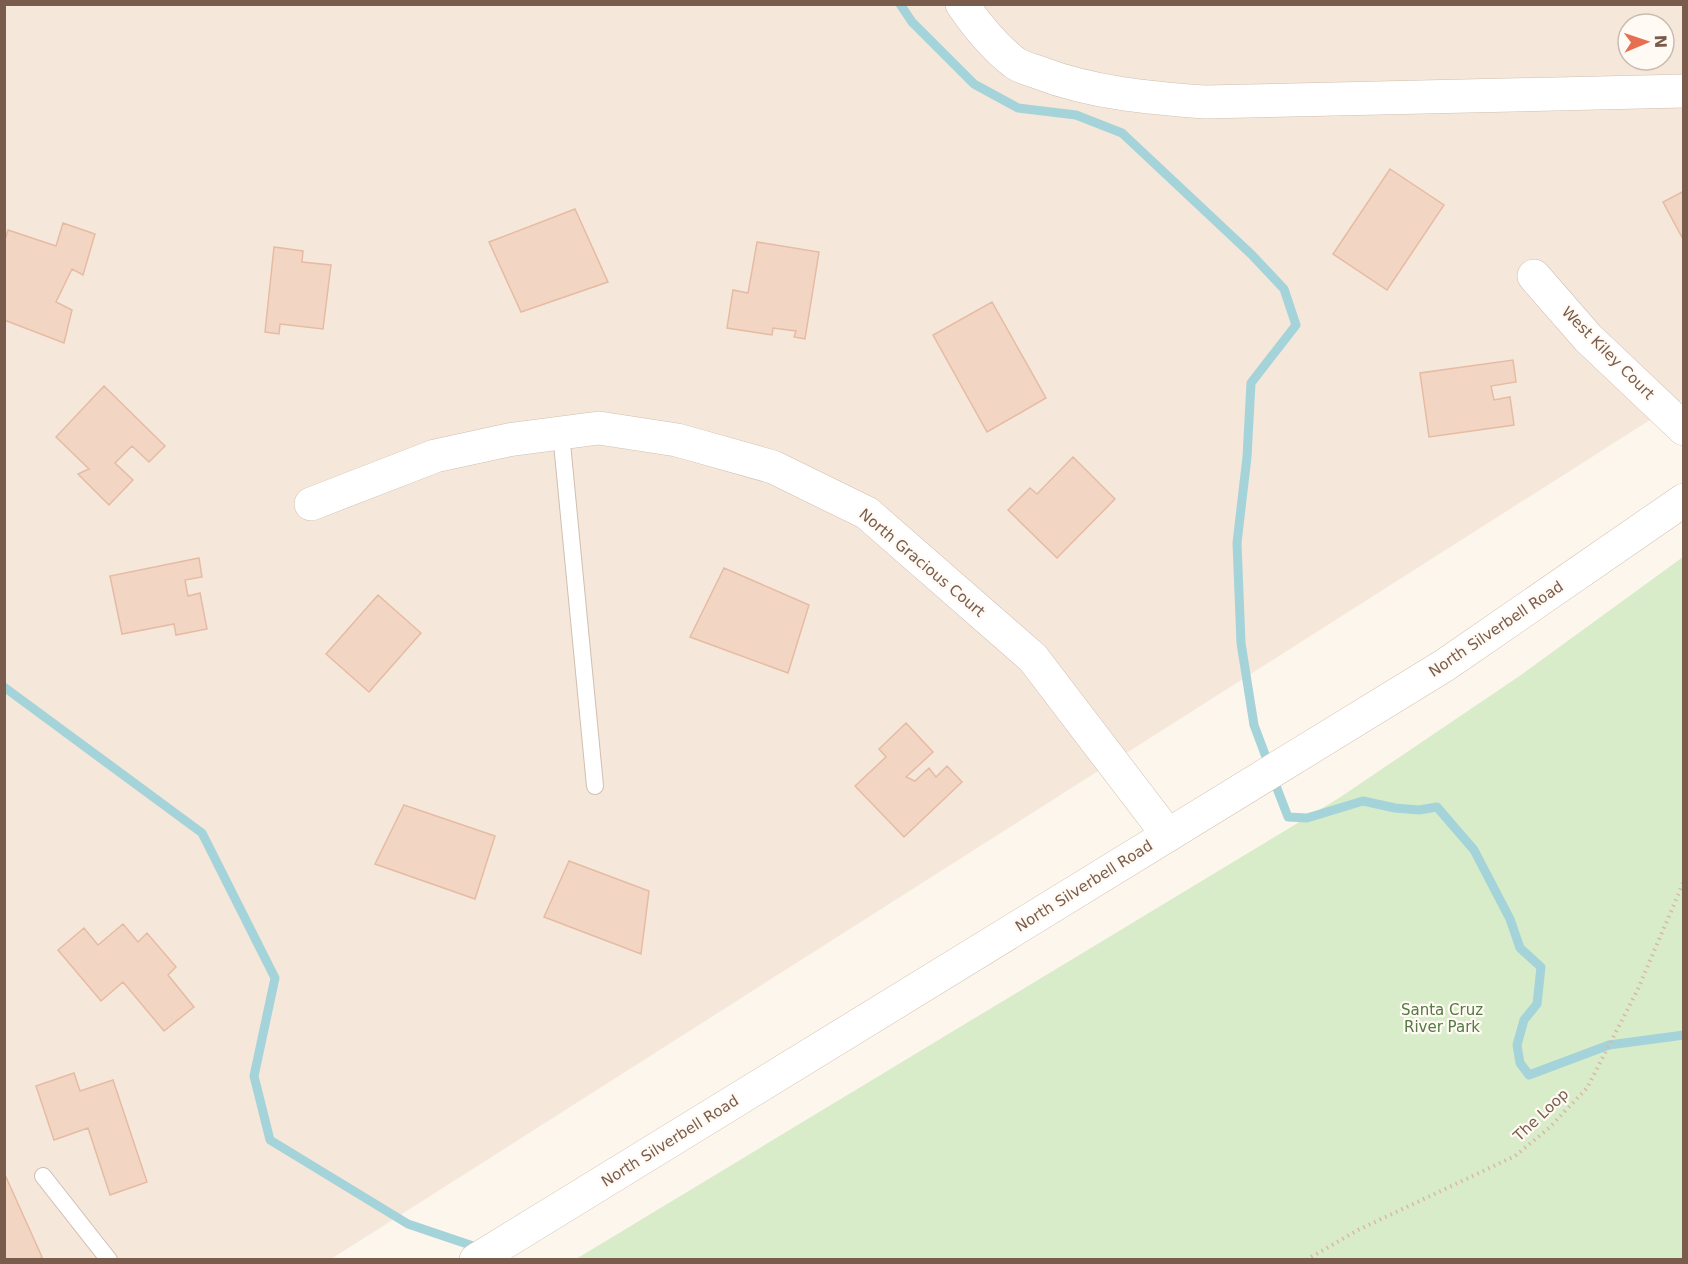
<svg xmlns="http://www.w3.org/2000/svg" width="1688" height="1264" font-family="'DejaVu Sans',sans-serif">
<rect width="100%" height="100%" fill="#fdf6ec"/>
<!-- residential -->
<path fill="#f5e8da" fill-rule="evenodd" d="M5 5H1683V399L331 1259 5 1260ZM1628 24H1664V60H1628Z"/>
<!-- green -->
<path fill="#d8ecc9" d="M1683 557V1259H576L1339 798 1521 675Z"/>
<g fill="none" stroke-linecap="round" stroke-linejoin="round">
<!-- stream -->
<path stroke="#a5d3da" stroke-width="9" d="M900 4 912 22 974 84 1018 108 1076 115 1122 133 1251 254 1284 289 1296 325 1251 383 1247 457 1237 543 1241 643 1254 725 1269 765
M4 687 202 833 275 978 254 1076 270 1140 408 1224 479 1248
M1273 778 1288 817 1307 818 1363 801 1395 808 1419 810 1437 807 1474 850 1510 919 1520 948 1541 967 1537 1004 1524 1020 1517 1045 1520 1063 1529 1075 1609 1045 1684 1035"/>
</g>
<!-- building -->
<path fill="#f3d5c3" stroke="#e6bba3" stroke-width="1.5" d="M1390 169 1444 205 1387 290 1333 254Z
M1684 191V241L1663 202Z
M575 209 608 282 521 312 489 242Z
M63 223 95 234 83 275 72 269 56 302 72 310 64 343 4 320V243L8 230 56 246Z
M757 242 819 252 805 339 794 337 796 331 773 328 772 335 727 328 733 290 748 293Z
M274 247 303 251 302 262 331 265 323 329 280 324 279 334 265 332Z
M992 302 1046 398 987 432 933 335Z
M1513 360 1516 382 1491 386 1494 400 1510 397 1514 425 1429 437 1420 373Z
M104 386 165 446 149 462 132 446 115 463 133 480 109 505 78 474 89 469 56 437Z
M1073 457 1115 499 1057 558 1008 510 1030 488 1037 494Z
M199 558 202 577 185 580 188 596 200 593 207 629 176 635 174 624 122 634 110 576Z
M724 568 809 605 788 673 690 637Z
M378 595 421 633 369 692 326 654Z
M906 723 933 752 906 777 915 781 929 768 936 777 947 766 962 782 904 837 855 786 886 757 879 749Z
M404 805 495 836 475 899 375 864Z
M569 861 649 891 641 954 544 917Z
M123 924 138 942 147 933 176 967 168 975 194 1007 164 1031 123 982 101 1001 58 950 84 928 98 945Z
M74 1073 80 1091 113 1080 147 1182 110 1195 88 1128 54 1140 36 1086Z
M6 1177 42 1257 38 1260H4V1178Z"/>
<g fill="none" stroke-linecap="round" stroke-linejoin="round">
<defs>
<path id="lane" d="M561 433 595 786
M43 1176 109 1260"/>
<path id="street" d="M962 4C977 26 994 47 1015 63 1022 68 1032 70 1040 73 1092 93 1150 98 1205 102L1684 91
M1534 276 1588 338 1684 429
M311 504 435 456 508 440 599 428 677 440 773 467 867 513 1033 658 1168 835"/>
<path id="secondary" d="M476 1260 1445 665 1684 500"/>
</defs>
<!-- lane casing -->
<use href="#lane" stroke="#d1beb0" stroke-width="18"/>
<!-- street casing -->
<use href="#street" stroke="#d1beb0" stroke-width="34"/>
<!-- secondary casing -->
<use href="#secondary" stroke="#d6c0b0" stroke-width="34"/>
<!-- path -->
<path stroke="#d9b8a5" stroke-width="4" stroke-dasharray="1.5 4.5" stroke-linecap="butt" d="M1306 1260 1358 1230 1515 1156 1549 1128 1587 1088 1637 991 1684 881"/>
<!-- lane -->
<use href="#lane" stroke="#fff" stroke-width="16"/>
<!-- street -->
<use href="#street" stroke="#fff" stroke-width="33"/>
<!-- secondary -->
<use href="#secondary" stroke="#fff" stroke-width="33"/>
</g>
<g text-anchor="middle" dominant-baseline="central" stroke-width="4.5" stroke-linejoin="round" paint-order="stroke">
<!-- street labels -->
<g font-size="15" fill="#7a5c4d" stroke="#fffaf3">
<text transform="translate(1608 353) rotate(45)">West Kiley Court</text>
<text transform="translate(922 563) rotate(40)">North Gracious Court</text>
<text transform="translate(1496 629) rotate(-34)">North Silverbell Road</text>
<text transform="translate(1084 886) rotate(-32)">North Silverbell Road</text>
<text transform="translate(1541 1115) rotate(-43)">The Loop</text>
<text transform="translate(670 1141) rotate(-32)">North Silverbell Road</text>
</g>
<!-- park labels -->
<g font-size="15" fill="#537a41" stroke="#fffaf3">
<text x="1442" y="1010">Santa Cruz<tspan x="1442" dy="17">River Park</tspan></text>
</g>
</g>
<!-- border -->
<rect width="1688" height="1264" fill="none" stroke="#7a5c4d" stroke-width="12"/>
<!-- north arrow -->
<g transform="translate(1646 42) rotate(88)"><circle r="28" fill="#fffaf3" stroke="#cabbb1" stroke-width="1.5"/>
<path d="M0-4.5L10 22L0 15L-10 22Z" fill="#e76f51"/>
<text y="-9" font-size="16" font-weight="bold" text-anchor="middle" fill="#7a5c4d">N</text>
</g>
</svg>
